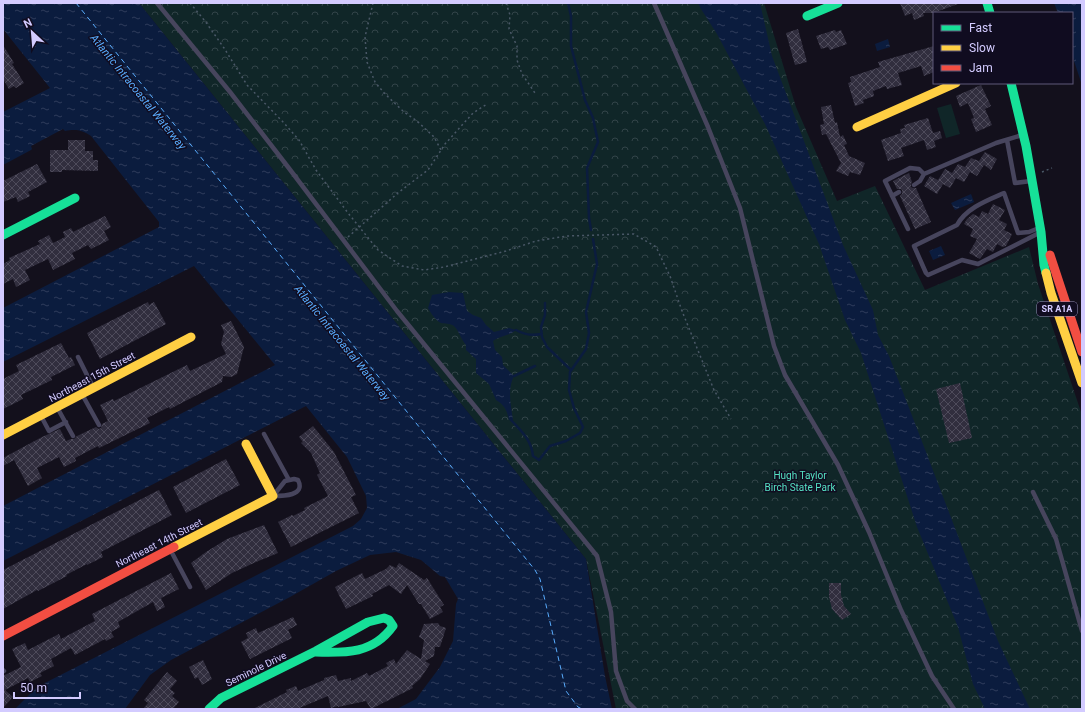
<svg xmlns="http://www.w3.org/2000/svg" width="1085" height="712" font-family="Roboto,sans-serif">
<defs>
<pattern id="park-crowns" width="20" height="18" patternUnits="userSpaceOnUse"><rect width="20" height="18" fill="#102628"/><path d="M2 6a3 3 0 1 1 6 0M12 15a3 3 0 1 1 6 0" fill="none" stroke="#324448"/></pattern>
<pattern id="water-ripples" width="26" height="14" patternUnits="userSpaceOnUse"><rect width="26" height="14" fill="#0b1c3e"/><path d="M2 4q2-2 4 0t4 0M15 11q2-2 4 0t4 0" fill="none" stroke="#2e3c5b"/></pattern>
<pattern id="building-cross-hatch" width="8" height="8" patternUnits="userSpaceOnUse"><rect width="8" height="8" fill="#312e3e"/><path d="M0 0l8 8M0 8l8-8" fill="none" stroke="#4e4b5b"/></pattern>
</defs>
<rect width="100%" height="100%" fill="#13101c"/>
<!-- park -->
<path fill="url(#park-crowns)" d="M139 3H764L796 107 837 201 875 186 925 290 1029 247 1038 284 1082 415V709H616L586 559Z"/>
<!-- garden -->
<path fill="#102628" d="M951 104 960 134 946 138 937 108Z"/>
<!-- water -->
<path fill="url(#water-ripples)" d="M3 3H139L586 559 605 676 612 709H397L416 699 440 667 453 641 456 604 458 599 445 577 440 576 421 560 396 552 370 555 336 571 290 597 171 660 150 675 125 709H15L37 687 353 526 361 519 367 508 366 496 347 457 306 406 3 561V506L275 365 194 266 3 362V308L159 227V222L91 136C82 130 76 129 65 131L63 129 31 146 32 149 31 150 3 165V112L50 88 3 29Z
M698 3H760L772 56 822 189 843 245 873 310 878 335 889 356 926 452 998 641 1030 709H985L973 684 958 627 917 527 861 353 845 320 819 244 765 124 717 34 701 9Z
M1054 3H1082V85L1072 55V13H1058Z
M888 39 890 47 877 51 875 44Z
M971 194 974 202 955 210 951 203Z
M941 246 945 255 933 260 929 251Z
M449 292 463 293 467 311 473 315 481 318 486 325 494 332 509 328 516 330C509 336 501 335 493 341L495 350 502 357 503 365 514 376C507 389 511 406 513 420H509C507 411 505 405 496 400L489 384 476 373V359L466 350V345C461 339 459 331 454 326 450 323 445 324 441 323 435 320 431 313 428 308L432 295Z"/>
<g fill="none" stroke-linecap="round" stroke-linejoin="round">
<!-- stream -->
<path stroke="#0b1c3e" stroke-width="2.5" d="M568 3 571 16V46L585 100 593 118 598 142 587 168 589 218 591 230
M545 303V315L541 327 542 337 547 347 571 370
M516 330C525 335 532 336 541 334
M514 376 535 366
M511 420C522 432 531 439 533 456L539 460 550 446 566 441 580 433 583 427 574 408 569 390 570 372 586 349 589 333 586 312 597 264 593 239"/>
<!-- ferry -->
<path stroke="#59adff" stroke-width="1" stroke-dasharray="5 4" stroke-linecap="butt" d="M76 3 535 570 540 579 566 691 578 707 582 709"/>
</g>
<!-- building -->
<path fill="url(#building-cross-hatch)" d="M900 3H958V4L933 13H923L924 16 914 20 912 13 905 16Z
M798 29 807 62 795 65 786 33Z
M835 30 836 32 841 30 847 44 830 50 828 47 821 49 816 36Z
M3 45 14 63 12 64 24 83 16 88 14 86 9 89 3 79Z
M934 46V72L924 76 921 66 898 73 902 85 887 89 886 86 873 91 874 96 863 100 864 103 855 106 848 83 851 82 850 77 880 67 878 62Z
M981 85 991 106 985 109 992 125 976 132 971 119 974 118 968 103 960 107 956 96Z
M831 105 835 123 837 122 840 137 843 135 847 144 844 145 849 156 865 163 860 175 850 172 848 176 836 171 841 163 826 134 822 135 820 125 824 124 821 107Z
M928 118 933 133 940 131 942 138 934 141 936 147 927 150 924 140 901 148 904 156 888 161 881 140 901 133 900 129 905 128 904 125Z
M68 140H85V151H93V160H98V171L62 170V172H50V150H68Z
M985 152 997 159 991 170 984 165 977 176 970 172 964 182 956 178 950 188 943 184 937 194 924 186 930 176 938 180 945 169 952 173 958 164 965 167 971 158 979 161Z
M37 164 47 182 28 192 30 196 18 202 16 197 3 202V181Z
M909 173 912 182 911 184V187L913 188H916L931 222 915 229 900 196 902 194V190L901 189H897L893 181Z
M993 204 1005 210 999 220 1007 224 1004 230 1012 234 1006 246 1003 247 997 244 993 252 987 249 980 259 969 253 977 239 970 236 973 229 964 224 967 219 973 214 979 217 982 211 988 214Z
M105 216 111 227 104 231 109 240 91 249 88 245 72 253 75 259 53 270 48 259 25 270 30 280 16 287 13 279 3 284V264L10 260 9 258 40 244 38 241 49 235 53 243 65 237 63 232 71 228 73 232Z
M148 302 149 305 154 302 166 324 100 359 87 333Z
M231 321 244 347 237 374 231 377 223 376 222 382 170 409 169 407 147 418 150 423 99 448 98 446 75 458 76 461 64 467 59 457 37 468 42 478 28 486 14 460 3 466V458L42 437 60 429 66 441 71 439H74L77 436 96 427 99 429 101 428 102 424 108 421 100 405 113 399 114 401 187 365 190 371 226 354 221 344 224 332 221 325Z
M61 343 69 358 71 357 75 365 51 377 52 380 21 395 23 399 3 409V379L19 371 16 365Z
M960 383 972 438 949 443 936 389Z
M313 426 334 452 356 495 351 497 359 513 291 547 278 522 292 515 293 516 305 510 304 508 328 496 317 475 320 473 311 453 301 443 303 442 299 437Z
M226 459 240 485 186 513 173 487Z
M159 490 172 515 101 552 103 557 87 565V564L66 575 67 576 38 591 37 590 3 609V570Z
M264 525 278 553 256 562 232 573 206 590 191 563 206 552 227 539Z
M399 563 424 580 427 578 444 605 440 607 443 612 430 619 421 604H419L407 585 401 594 389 585 372 594 373 596 346 609 335 587 362 573 365 579 386 569 390 565 396 568Z
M171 573 179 589 161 598 165 607 157 611 153 602 118 622 120 627 111 632 114 637 106 641 105 639 75 655 71 648 51 659 54 666 40 673 42 676 30 682 28 678 5 690 13 697 3 708V676L21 667 12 649 25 643 28 650 59 634 61 639 95 621 92 614Z
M829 583H841V595L844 606 851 614 842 620 832 609 829 597Z
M293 617 297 625 288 630 292 638 250 659 241 642 248 638 246 633 256 628 258 633Z
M438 623 440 626 446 628 440 647H435L434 656 425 661 430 664 420 679 412 686 413 688 371 709 366 701 338 707V706L331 708 328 696 297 709H253L287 692 286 690 296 686 298 691 324 680V678L336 675 338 681 351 678V681L367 673 369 676 388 666 386 663 394 659 396 664 407 650 421 659 424 640 419 637 424 624Z
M203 660 212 679 202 685 198 677 195 679 189 667Z
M167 672 177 681 170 689 175 693 172 696 179 702 173 709H143L148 703 144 700Z"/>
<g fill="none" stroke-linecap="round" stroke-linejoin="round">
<!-- path -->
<path stroke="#4a5867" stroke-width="1.5" stroke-dasharray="2 3" stroke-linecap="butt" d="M190 3 205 21 224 48 247 85 284 123 299 140 316 170 348 213 378 250 402 266 424 270 444 267 506 251 536 241 567 236 634 234 656 247 670 276 682 311 714 390 731 419
M373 3 365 37 367 62 375 82 385 94 404 112 417 121 434 137 441 150
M506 3 510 15 509 29 517 46V60L522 74 535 93
M1042 172 1052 168
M348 237 399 192 428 170 445 144 473 113 487 104"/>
<!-- lane -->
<path stroke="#47455d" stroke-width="4.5" d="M157 3 230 92 288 167 397 311 597 556 611 612 616 671 627 701 635 709
M654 3 708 127 740 208 774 346 785 375 838 465 869 532 901 610 932 676 954 709
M1007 140 1015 183 1031 181
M914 185 920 181 924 174 996 143 1022 135
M892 196 899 192
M1039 228 1029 232 1018 233 1004 193C988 200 966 208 957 225L914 246 926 273 928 275 962 260 978 264 1039 233
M908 229 885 181 910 168 919 169 924 174
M78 357 93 387
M83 396 99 425
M58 409 73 436
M41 416 49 431 66 422
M264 434 289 480
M294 479 298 480C306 496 283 496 273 496L285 481Z
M1033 492 1056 539 1082 631
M171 551 190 587
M3 670 4 671"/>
<!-- fast -->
<path stroke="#16e098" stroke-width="9" d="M987 3 990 13
M807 16 838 3
M1011 83 1026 146 1041 232 1044 265 1046 273
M3 235 75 198
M209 709 221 698 316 651 368 622 384 618 389 620 393 626C373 654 346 653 315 652"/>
<!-- slow -->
<path stroke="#ffcf43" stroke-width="9" d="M857 127 956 83
M1046 273 1051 293 1082 383
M3 435 191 337
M174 547 273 496 246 444"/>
<!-- jam -->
<path stroke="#f24e42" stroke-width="9" d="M1050 255 1082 352
M3 636 174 547"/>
</g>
<g text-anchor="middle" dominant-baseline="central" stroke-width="3" stroke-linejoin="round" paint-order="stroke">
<!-- shield labels -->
<rect fill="#100c20" stroke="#9892bc" stroke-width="1" x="1037" y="302" width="40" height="14" rx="3"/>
<g font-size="9" font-weight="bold" fill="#d3cbff">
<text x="1057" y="309">SR A1A</text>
</g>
<!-- street labels -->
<g font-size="10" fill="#d3cbff" stroke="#100c20">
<text transform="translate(92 377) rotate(-28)">Northeast 15th Street</text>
<text transform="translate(159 543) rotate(-27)">Northeast 14th Street</text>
<text transform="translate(256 669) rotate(-26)">Seminole Drive</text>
</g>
<!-- park labels -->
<g font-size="10" fill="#55e1c3" stroke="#100c20">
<text x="800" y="475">Hugh Taylor<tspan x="800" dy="12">Birch State Park</tspan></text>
</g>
<!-- water labels -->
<g font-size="11" font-style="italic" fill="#59adff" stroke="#100c20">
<text transform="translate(138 92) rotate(51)">Atlantic Intracoastal Waterway</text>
<text transform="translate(342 343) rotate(51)">Atlantic Intracoastal Waterway</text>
</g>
</g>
<!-- border -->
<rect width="1085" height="712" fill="none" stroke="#d3cbff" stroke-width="8"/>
<!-- legend -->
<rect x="933" y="12" width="140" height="72" fill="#100c20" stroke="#5e5879"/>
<rect x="941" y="25" width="20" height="6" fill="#16e098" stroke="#5e5879"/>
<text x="969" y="32" font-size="12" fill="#d3cbff">Fast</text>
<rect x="941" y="45" width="20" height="6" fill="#ffcf43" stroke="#5e5879"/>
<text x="969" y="52" font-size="12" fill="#d3cbff">Slow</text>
<rect x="941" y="65" width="20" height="6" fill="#f24e42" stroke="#5e5879"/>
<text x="969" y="72" font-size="12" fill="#d3cbff">Jam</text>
<!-- north arrow -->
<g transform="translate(32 32) rotate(334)" stroke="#100c20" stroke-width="3" paint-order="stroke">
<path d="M0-3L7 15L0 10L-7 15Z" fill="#d3cbff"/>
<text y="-6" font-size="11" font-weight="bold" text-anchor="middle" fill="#d3cbff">N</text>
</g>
<!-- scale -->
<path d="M14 692v6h66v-6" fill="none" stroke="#d3cbff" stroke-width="2"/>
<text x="20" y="692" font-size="12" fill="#d3cbff" stroke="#100c20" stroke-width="3" paint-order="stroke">50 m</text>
</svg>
